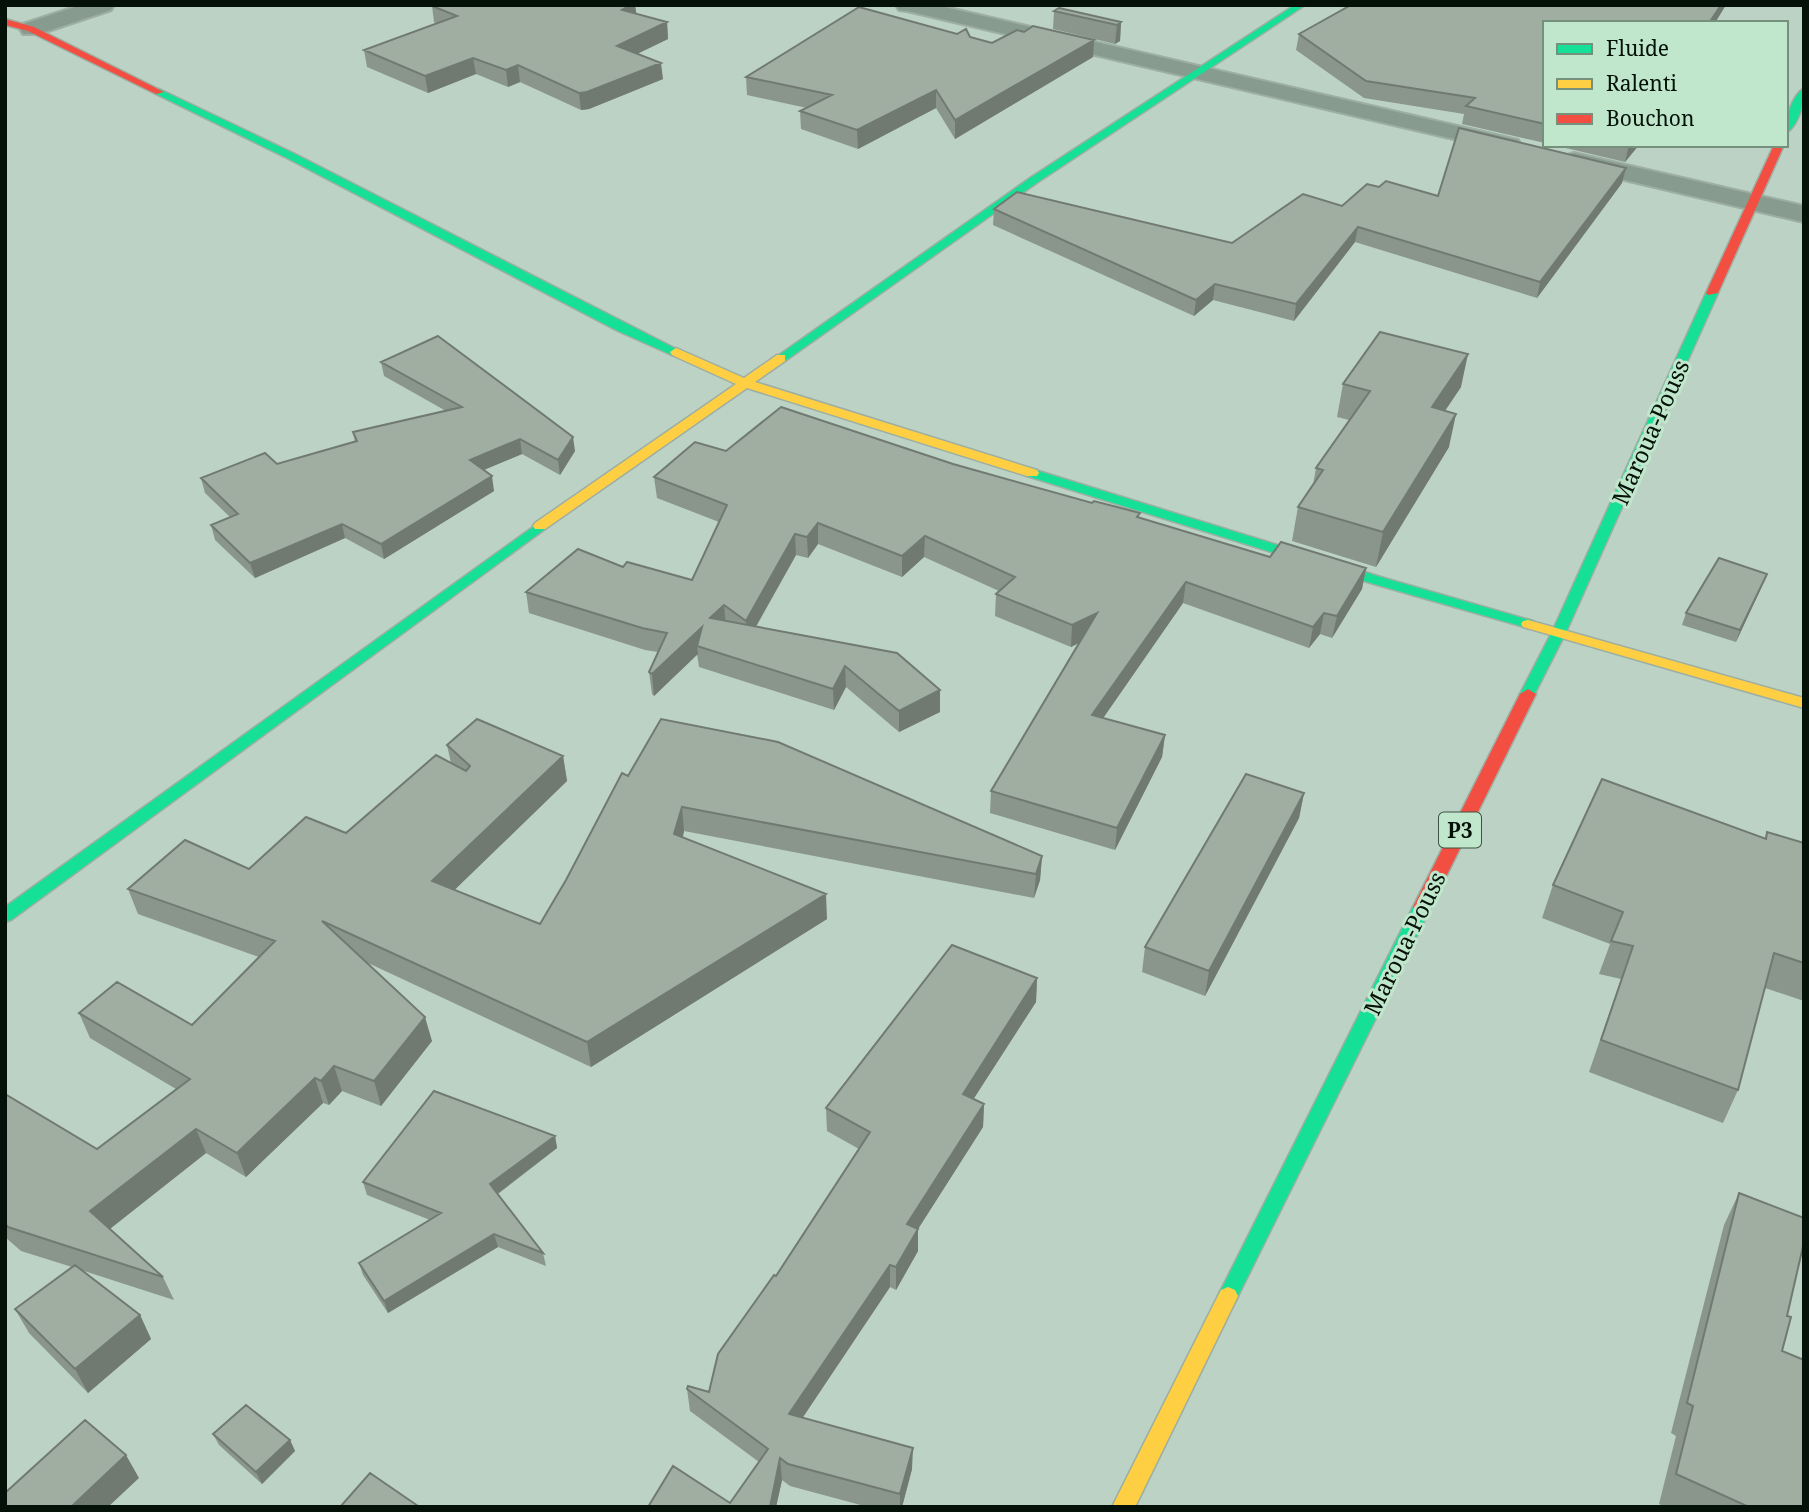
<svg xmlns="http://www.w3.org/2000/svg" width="1809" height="1512" font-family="'Noto Serif',serif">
<rect width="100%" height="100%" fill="#bcd2c4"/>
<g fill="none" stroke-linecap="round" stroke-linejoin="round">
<defs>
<path id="street" d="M81 5H114L111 10 39 34H23L20 29 23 24Z
M896 5H936L1509 138 1518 140 1521 145 1518 150 1509 152 907 11 899 10Z
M1574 153 1804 206V222L1565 166 1561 161 1565 156Z"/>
<path id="fast" d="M1295 5H1305L1038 182 785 361H777L775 358 1030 178Z
M1804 88C1804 103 1799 125 1786 133 1786 118 1791 97 1804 88Z
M159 89 295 154 682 352 676 356 672 355 618 331 287 158 156 94 154 92Z
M1712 290 1718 293 1566 632 1533 697H1523L1520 694 1552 632 1706 293Z
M1032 469 1384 578 1533 621 1535 624 1528 628 1374 584 1027 476 1025 473Z
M540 522 547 526 545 529 11 920 5 922V907Z
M1422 901 1428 903 1431 907 1235 1302 1228 1305 1221 1302 1218 1296 1221 1290 1413 907 1416 903Z"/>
<path id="slow" d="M676 348 744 378 777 355H785V361L755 382 1037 470 1039 473 1037 476H1027L747 388 545 529H535L533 526 535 523 736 384 672 355 670 352Z
M1528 620 1804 698V708L1523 627 1521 624 1523 621Z
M1228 1287 1235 1290 1238 1296 1135 1507H1112L1221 1290Z"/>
<path id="jam" d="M5 19 34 27 164 92 156 94 28 31 5 25Z
M1774 145H1784L1718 293 1708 295 1706 293Z
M1528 689 1536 694 1431 907 1428 911H1416L1413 907 1520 694Z"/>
</defs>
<!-- street casing -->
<use href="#street" stroke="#9daea3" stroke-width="4"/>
<!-- fast casing -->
<use href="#fast" stroke="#9daea3" stroke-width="3"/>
<!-- slow casing -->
<use href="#slow" stroke="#9daea3" stroke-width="3"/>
<!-- jam casing -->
<use href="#jam" stroke="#9daea3" stroke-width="3"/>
<!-- street -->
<use href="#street" fill="#879b8e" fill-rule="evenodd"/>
<!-- fast -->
<use href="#fast" fill="#16e098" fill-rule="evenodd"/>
<!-- slow -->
<use href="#slow" fill="#ffcf43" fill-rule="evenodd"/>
<!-- jam -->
<use href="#jam" fill="#f24e42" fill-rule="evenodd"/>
</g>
<!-- wall -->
<path fill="#8a968b" d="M433 5H635L636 14 667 22 668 39 637 54 663 79 589 109 581 110 520 82 508 87 476 74 428 93 367 67 364 50 437 24 434 22 432 6Z
M1054 11 1121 22 1120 41 1115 44 1053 29Z
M1545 23V143L1462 124 1464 114 1364 98 1296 50 1299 34Z
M1024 32 1094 40 1093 57 955 139 936 108 858 149 801 129 800 111 807 108 747 95 746 77 970 37 992 43Z
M1553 145H1639L1625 162Z
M1622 183 1537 298 1355 242 1294 321 1213 300 1194 316 993 225 994 209 1232 243 1342 206 1379 187 1438 196Z
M381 362 575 451 560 475 522 454 483 470 494 491 384 559 345 538 255 578 215 540 211 525 230 517 205 493 201 478 277 464 355 442 353 432 446 411 384 376Z
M1343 384 1461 387 1445 411 1449 447 1376 567 1292 541 1298 507 1313 485 1316 468 1349 420 1337 417Z
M726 451 953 464 1270 557 1366 568 1362 589 1332 638 1320 634 1309 648 1183 603 1103 718 1165 735 1162 757 1115 850 990 813 991 791 1079 642 1071 647 995 616 996 594 999 591 924 557 902 577 818 544 808 558 796 555 756 627 897 653 940 712 899 732 846 687 834 710 699 667 697 654 654 696 652 694 649 672 658 652 645 650 529 613 526 592 623 567 692 580 719 522 657 498 654 477Z
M1767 574 1736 642 1682 625 1686 613Z
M447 745 563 756 567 781 454 890 540 924 628 776 1042 856 1040 880 1034 898 684 831 683 838 827 919 591 1067 368 963 432 1041 381 1106 342 1091 329 1105 323 1103 246 1177 206 1153 110 1229 163 1277 174 1300 81 1270 140 1315 151 1339 88 1393 29 1333 15 1309 72 1267 21 1251 5 1237V1094L97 1149 176 1089 90 1038 79 1013 192 1025 259 957 138 914 128 889 249 869 346 833 451 763Z
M1304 793 1299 818 1205 996 1142 972 1145 947Z
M1767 832 1804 843V1001L1765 988 1738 1090 1723 1123 1589 1072 1621 979 1599 974 1610 944 1542 918 1553 885 1765 838Z
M1037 978 1036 1002 973 1099 984 1104 983 1127 918 1229V1251L896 1290 890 1287 803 1417 912 1469 902 1507H868L790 1486 782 1480 776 1507H648L730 1503 759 1462 690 1411 687 1389 709 1392 776 1276 859 1149 827 1131 826 1108Z
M555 1136 557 1148 498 1194 543 1253 546 1266 498 1247 388 1313 363 1275 359 1263 430 1220 367 1195 363 1182Z
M1739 1193 1787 1316 1782 1351 1804 1507H1666L1659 1504 1676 1436 1671 1433 1724 1225Z
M213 1434 290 1440 295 1451 262 1484 219 1445Z"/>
<!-- shaded-wall -->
<path fill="#707a71" d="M630 5H635L637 18 622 10Z
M1721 5H1726L1715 23H1709Z
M667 22 668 39 618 63 617 46Z
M1121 22 1120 41 1115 44 1117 25Z
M1094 40 1093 57 955 139V120Z
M473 58 476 74 428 93 425 76Z
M661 63 663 79 589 109 581 110 579 93Z
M518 65 520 82 508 87 506 70Z
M936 90V108L858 149 857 130Z
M1629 145H1639L1625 162Z
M1626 168 1622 183 1537 298 1540 282Z
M1358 227 1355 242 1294 321 1296 304Z
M1215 284 1213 300 1194 316 1196 300Z
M1468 354 1461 387 1425 440 1432 407Z
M1456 414 1449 447 1376 567 1383 532Z
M573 437 575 451 560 475 558 460Z
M520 439 522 454 472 475 470 460Z
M492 476 494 491 384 559 381 544Z
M818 523V544L808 558 807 537Z
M342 524 345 538 255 578 250 563Z
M795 534 796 555 747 642 746 621Z
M925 536 924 557 902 577V556Z
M1366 568 1362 589 1332 638 1337 616Z
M1767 574 1762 586 1736 642 1740 630Z
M1186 582 1183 603 1090 737 1092 715Z
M724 605 726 626 710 618Z
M1097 613 1095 635 1071 647 1072 625Z
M1324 613 1320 634 1309 648 1313 627Z
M702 627 697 646 698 654 654 696 652 674Z
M845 666 846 687 834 710 833 689Z
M940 690V712L899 732V711Z
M1165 735 1162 757 1115 850 1117 828Z
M563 756 567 781 438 906 432 881Z
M1304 793 1299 818 1205 996 1209 971Z
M682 807 684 831 676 859 674 834Z
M1042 856 1040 880 1034 898 1036 874Z
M826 894 827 919 591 1067 587 1042Z
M1037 978 1036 1002 962 1117 963 1094Z
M425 1017 432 1041 381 1106 374 1081Z
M334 1066 342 1091 329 1105 321 1081Z
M315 1078 323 1103 246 1177 237 1153Z
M984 1104 983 1127 918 1229V1251L896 1290V1267L907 1224Z
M196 1129 206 1153 102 1235 90 1211Z
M555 1136 557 1148 493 1197 490 1184Z
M494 1234 498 1247 388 1313 384 1301Z
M890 1265V1287L791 1435 789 1414Z
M140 1315 151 1339 88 1393 75 1369Z
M290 1440 295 1451 262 1484 256 1472Z
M913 1448 912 1469 902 1507H900V1494Z
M126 1455 139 1478 108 1507H71Z
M780 1458 782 1480 776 1507H770Z"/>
<!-- building -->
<path fill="#a0aea2" stroke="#707a71" stroke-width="2" d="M433 5H630L622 10 667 22 617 46 661 63 587 92 579 93 518 65 506 70 473 58 425 76 364 50 457 16 432 6Z
M1351 5H1721L1709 23H1545V124L1466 106 1475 98 1366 81 1299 34Z
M859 7 957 34 966 29 970 37 992 43 1017 30 1024 32 1033 26 1094 40 955 120 936 90 857 130 800 111 832 95 746 77Z
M1059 8 1121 22 1117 25 1054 11Z
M1459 128 1626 168 1540 282 1358 227 1296 304 1215 284 1196 300 994 209 1017 192 1232 243 1303 194 1342 206 1367 184 1379 187 1386 181 1438 196Z
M1380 332 1468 354 1432 407 1456 414 1383 532 1298 507 1323 470 1316 468 1370 391 1343 384Z
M438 336 573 437 558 460 520 439 470 460 492 476 381 544 342 524 250 563 211 525 238 514 201 478 265 453 277 464 357 441 353 432 462 407 381 362Z
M781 407 953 464 1092 503 1094 501 1140 513 1137 517 1270 557 1281 542 1366 568 1337 616 1324 613 1313 627 1186 582 1092 715 1165 735 1117 828 991 791 1097 613 1072 625 996 594 1015 577 925 536 902 556 818 523 807 537 795 534 746 621 724 605 710 618 897 653 940 690 899 711 845 666 833 689 697 646 702 627 652 674 649 672 667 633 642 628 526 592 578 549 623 567 627 562 692 580 727 505 654 477 695 442 726 451Z
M1719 558 1767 574 1740 630 1686 613Z
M477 719 563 756 432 881 540 924 566 880 622 773 628 776 661 719 778 742 1042 856 1036 874 682 807 674 834 826 894 587 1042 322 921 425 1017 374 1081 334 1066 321 1081 315 1078 237 1153 196 1129 90 1211 163 1277 8 1227 5 1224V1094L97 1149 190 1079 79 1013 117 982 192 1025 275 941 128 889 185 840 249 869 306 817 346 833 436 755 466 771 470 766 447 745Z
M1246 774 1304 793 1209 971 1145 947Z
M1602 779 1766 839 1767 832 1804 843V963L1774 953 1738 1090 1601 1040 1633 946 1611 941 1623 912 1553 885Z
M952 945 1037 978 963 1094 984 1104 907 1224 918 1229 896 1267 890 1265 789 1414 913 1448 900 1494 788 1464 780 1458 770 1507H648L673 1466 730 1503 768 1449 687 1389 688 1386 709 1392 718 1354 774 1275 776 1276 870 1132 826 1108Z
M434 1091 555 1136 490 1184 543 1253 494 1234 384 1301 359 1263 441 1213 363 1182Z
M1739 1193 1804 1218V1242L1787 1316 1791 1317 1782 1351 1804 1360V1507H1749L1676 1474 1693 1406 1687 1403Z
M75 1265 140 1315 75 1369 15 1309Z
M246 1405 290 1440 256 1472 213 1434Z
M85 1420 126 1455 71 1507H5V1493Z
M370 1473 418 1506V1507H340Z"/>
<g text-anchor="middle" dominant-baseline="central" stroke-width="6" stroke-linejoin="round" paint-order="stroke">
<!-- shield labels -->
<rect fill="#c0e7cc" stroke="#3c5143" stroke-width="2" x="1439" y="812.5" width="42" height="35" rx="5"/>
<g font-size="21" font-weight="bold" fill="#041108">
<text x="1460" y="830">P3</text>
</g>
<!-- street labels -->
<g font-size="23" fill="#041108" stroke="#c0e7cc">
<text transform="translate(1650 432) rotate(-66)">Maroua-Pouss</text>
<text transform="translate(1404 943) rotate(-64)">Maroua-Pouss</text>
</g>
</g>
<!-- border -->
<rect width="1809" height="1512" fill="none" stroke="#041108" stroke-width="14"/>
<!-- legend -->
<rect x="1543" y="21" width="245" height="126" fill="#c0e7cc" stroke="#75917e" stroke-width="2"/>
<rect x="1557" y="44" width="35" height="10" fill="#16e098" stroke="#75917e" stroke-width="2"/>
<text x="1606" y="56" font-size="21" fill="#041108">Fluide</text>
<rect x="1557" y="79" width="35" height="10" fill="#ffcf43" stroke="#75917e" stroke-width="2"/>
<text x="1606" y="91" font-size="21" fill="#041108">Ralenti</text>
<rect x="1557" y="114" width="35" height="10" fill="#f24e42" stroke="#75917e" stroke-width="2"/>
<text x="1606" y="126" font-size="21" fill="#041108">Bouchon</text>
</svg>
